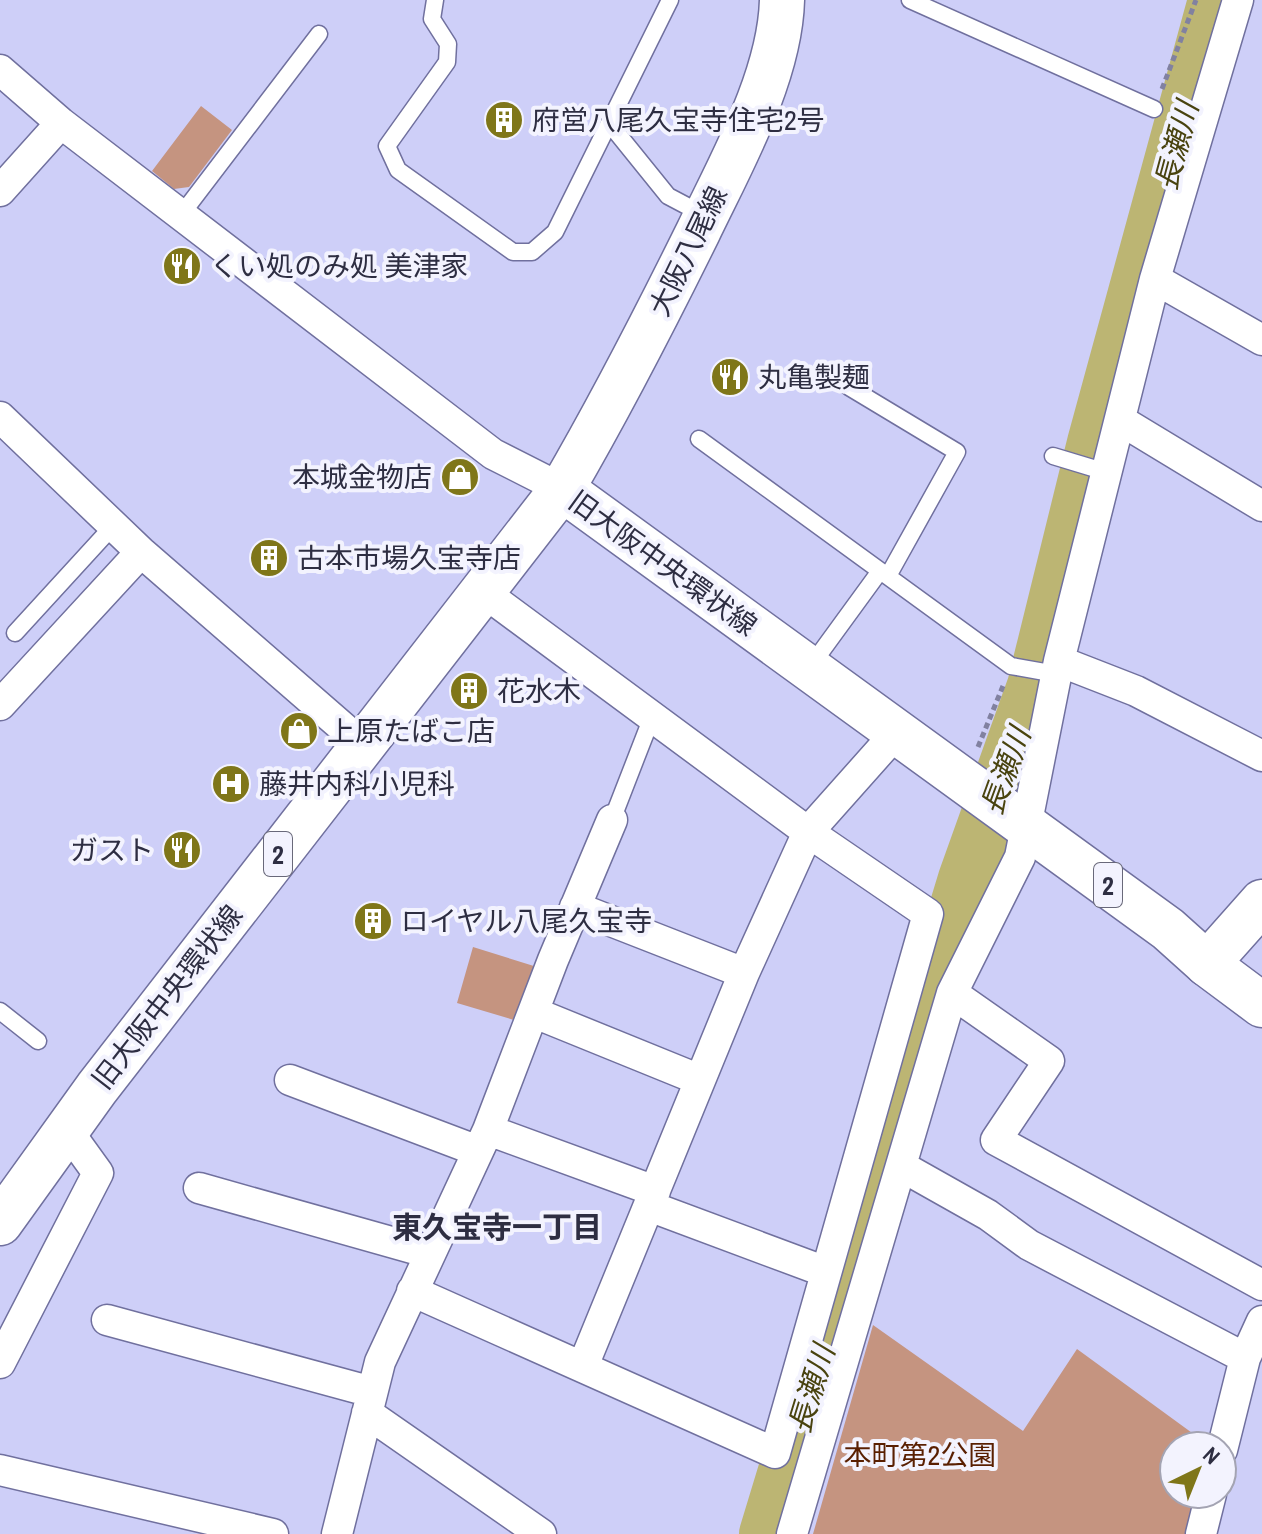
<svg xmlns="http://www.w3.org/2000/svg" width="1262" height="1534" font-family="'Archivo Narrow','Noto Sans JP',sans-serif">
<rect width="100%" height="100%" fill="#cecff8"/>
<!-- green -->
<path fill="#c59480" d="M201 106 232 130 189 187 174 189 152 171Z
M473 947 537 967 521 1022 457 1003Z
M873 1325 1023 1431 1077 1349 1210 1446H1174V1494H1198L1187 1534H813Z"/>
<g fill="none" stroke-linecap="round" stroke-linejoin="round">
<!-- river -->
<path stroke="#bcb573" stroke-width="56" d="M767 1534 966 879 1035 686 1095 443 1216 0"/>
<defs>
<path id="lane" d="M435 0 432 19 448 44 447 62 387 146 398 170 513 252H532L555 232 670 0
M910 0 1154 109
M609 123 668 196 704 215
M181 215 319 34
M849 387 957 452 888 576
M699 439 1011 666 1056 674
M1053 456 1106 472
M15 633 113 526
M810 667 880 571
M612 820 652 717
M0 1011 38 1041"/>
<path id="street" d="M0 70 61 123 493 454 562 489
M0 191 61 123
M1155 279 1262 340
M0 417 141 552 362 744
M1120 420 1262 506
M1059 661 1136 691 1262 756
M0 705 141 552
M575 907 744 973
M952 993 1049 1061 996 1140 1262 1285
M535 1013 700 1080
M290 1080 478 1151
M488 1130 655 1191
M901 1166 988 1215 1029 1245 1245 1358
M199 1188 430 1253
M649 1206 826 1272
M412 1291 775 1453 928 914 808 832 482 591
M107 1320 372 1392
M0 1363 98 1173 67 1130
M583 1366 744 973 808 832 897 732
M367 1413 541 1534
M1222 1450 1245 1358 1262 1321
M0 1470 273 1534
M337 1534 380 1362 488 1130 553 960 612 820
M792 1534 952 993 1020 857 1059 661 1155 279 1238 0
M1201 1534 1211 1494"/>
<path id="secondary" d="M562 489C611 405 655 319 698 232 731 163 780 77 782 0
M1207 964 1262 1005"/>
<path id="primary" d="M0 1223 97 1088 562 489 1168 929 1207 964 1262 902"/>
</defs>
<!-- lane casing -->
<use href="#lane" stroke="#70709e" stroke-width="19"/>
<!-- street casing -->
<use href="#street" stroke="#70709e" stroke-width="33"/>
<!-- secondary casing -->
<use href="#secondary" stroke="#70709e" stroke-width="47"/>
<!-- primary casing -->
<use href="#primary" stroke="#70709e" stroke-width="47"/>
<!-- path -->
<path stroke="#8181a0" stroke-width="5" stroke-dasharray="6 4" stroke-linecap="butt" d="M1162 89 1196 0
M978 747 1003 686"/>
<!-- lane -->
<use href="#lane" stroke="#fff" stroke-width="16"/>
<!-- street -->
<use href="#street" stroke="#fff" stroke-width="30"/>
<!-- secondary -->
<use href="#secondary" stroke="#fff" stroke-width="44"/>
<!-- primary -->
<use href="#primary" stroke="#fff" stroke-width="44"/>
</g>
<!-- icons -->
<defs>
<symbol id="building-disc" viewBox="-11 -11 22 22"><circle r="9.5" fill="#7f7619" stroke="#f3f3fe"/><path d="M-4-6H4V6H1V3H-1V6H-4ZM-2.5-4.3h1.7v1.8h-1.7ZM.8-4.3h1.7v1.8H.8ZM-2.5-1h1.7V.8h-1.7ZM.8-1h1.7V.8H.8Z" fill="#fff"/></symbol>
<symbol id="restaurant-disc" viewBox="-11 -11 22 22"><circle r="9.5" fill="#7f7619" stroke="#f3f3fe"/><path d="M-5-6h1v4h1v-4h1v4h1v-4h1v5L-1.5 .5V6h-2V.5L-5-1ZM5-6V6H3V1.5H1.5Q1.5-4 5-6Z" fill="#fff"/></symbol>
<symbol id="shop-disc" viewBox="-11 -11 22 22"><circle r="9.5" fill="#7f7619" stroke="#f3f3fe"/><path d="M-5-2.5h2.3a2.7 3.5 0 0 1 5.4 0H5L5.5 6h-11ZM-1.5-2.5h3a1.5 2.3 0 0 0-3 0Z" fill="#fff"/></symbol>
<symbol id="hospital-disc" viewBox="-11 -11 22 22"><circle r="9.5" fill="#7f7619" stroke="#f3f3fe"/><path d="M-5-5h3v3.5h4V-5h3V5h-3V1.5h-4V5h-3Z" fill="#fff"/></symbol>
</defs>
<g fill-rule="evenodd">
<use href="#building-disc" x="482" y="98" width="44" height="44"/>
<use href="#restaurant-disc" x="160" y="244" width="44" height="44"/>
<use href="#restaurant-disc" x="708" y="355" width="44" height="44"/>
<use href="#shop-disc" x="438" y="455" width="44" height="44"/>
<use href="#building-disc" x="247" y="536" width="44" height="44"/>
<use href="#building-disc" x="447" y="669" width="44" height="44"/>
<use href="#shop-disc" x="277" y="709" width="44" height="44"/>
<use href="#hospital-disc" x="209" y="762" width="44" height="44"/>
<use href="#restaurant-disc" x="160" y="828" width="44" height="44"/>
<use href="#building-disc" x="351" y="899" width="44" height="44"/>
</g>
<g text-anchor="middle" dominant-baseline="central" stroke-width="8" stroke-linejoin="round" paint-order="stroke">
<!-- shield labels -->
<g fill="#f3f3fe" stroke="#69697a" stroke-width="2">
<rect x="264" y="832" width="28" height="44" rx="6"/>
<rect x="1094" y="863" width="28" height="44" rx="6"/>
</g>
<g font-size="26" font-weight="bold" fill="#2e2e42">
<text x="278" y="854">2</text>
<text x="1108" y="885">2</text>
</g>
<!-- poi labels -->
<g font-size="28" fill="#2e2e42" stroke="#f3f3fe" text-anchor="start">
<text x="532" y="120">府営八尾久宝寺住宅2号</text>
<text x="210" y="266">くい処のみ処 美津家</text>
<text x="758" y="377">丸亀製麺</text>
<text x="432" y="477" text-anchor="end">本城金物店</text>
<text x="297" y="558">古本市場久宝寺店</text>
<text x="497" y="691">花水木</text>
<text x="327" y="731">上原たばこ店</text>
<text x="259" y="784">藤井内科小児科</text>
<text x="154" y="850" text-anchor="end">ガスト</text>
<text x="401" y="921">ロイヤル八尾久宝寺</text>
</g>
<!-- street labels -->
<g font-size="28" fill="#2e2e42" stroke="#f3f3fe">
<text transform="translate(688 251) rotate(-64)">大阪八尾線</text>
<text transform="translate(663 563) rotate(36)">旧大阪中央環状線</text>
<text transform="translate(167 997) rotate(-52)">旧大阪中央環状線</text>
</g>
<!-- park labels -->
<g font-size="28" fill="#591f01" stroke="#f3f3fe">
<text x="920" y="1455">本町第2公園</text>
</g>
<!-- water labels -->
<g font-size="30" font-style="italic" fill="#49430f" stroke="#f3f3fe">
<text transform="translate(1176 146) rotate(-75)">長瀬川</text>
<text transform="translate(1005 771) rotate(-70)">長瀬川</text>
<text transform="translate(811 1389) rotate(-73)">長瀬川</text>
</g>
<!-- neighbourhood labels -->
<g font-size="30" font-weight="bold" fill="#2e2e42" stroke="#f3f3fe">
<text x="497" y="1227">東久宝寺一丁目</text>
</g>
</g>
<!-- north arrow -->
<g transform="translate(1198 1470) rotate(43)"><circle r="38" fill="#f3f3fe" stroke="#a4a4b3" stroke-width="2"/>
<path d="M0-6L14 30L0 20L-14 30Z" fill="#7f7619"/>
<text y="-12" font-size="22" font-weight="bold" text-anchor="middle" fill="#2e2e42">N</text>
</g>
</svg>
